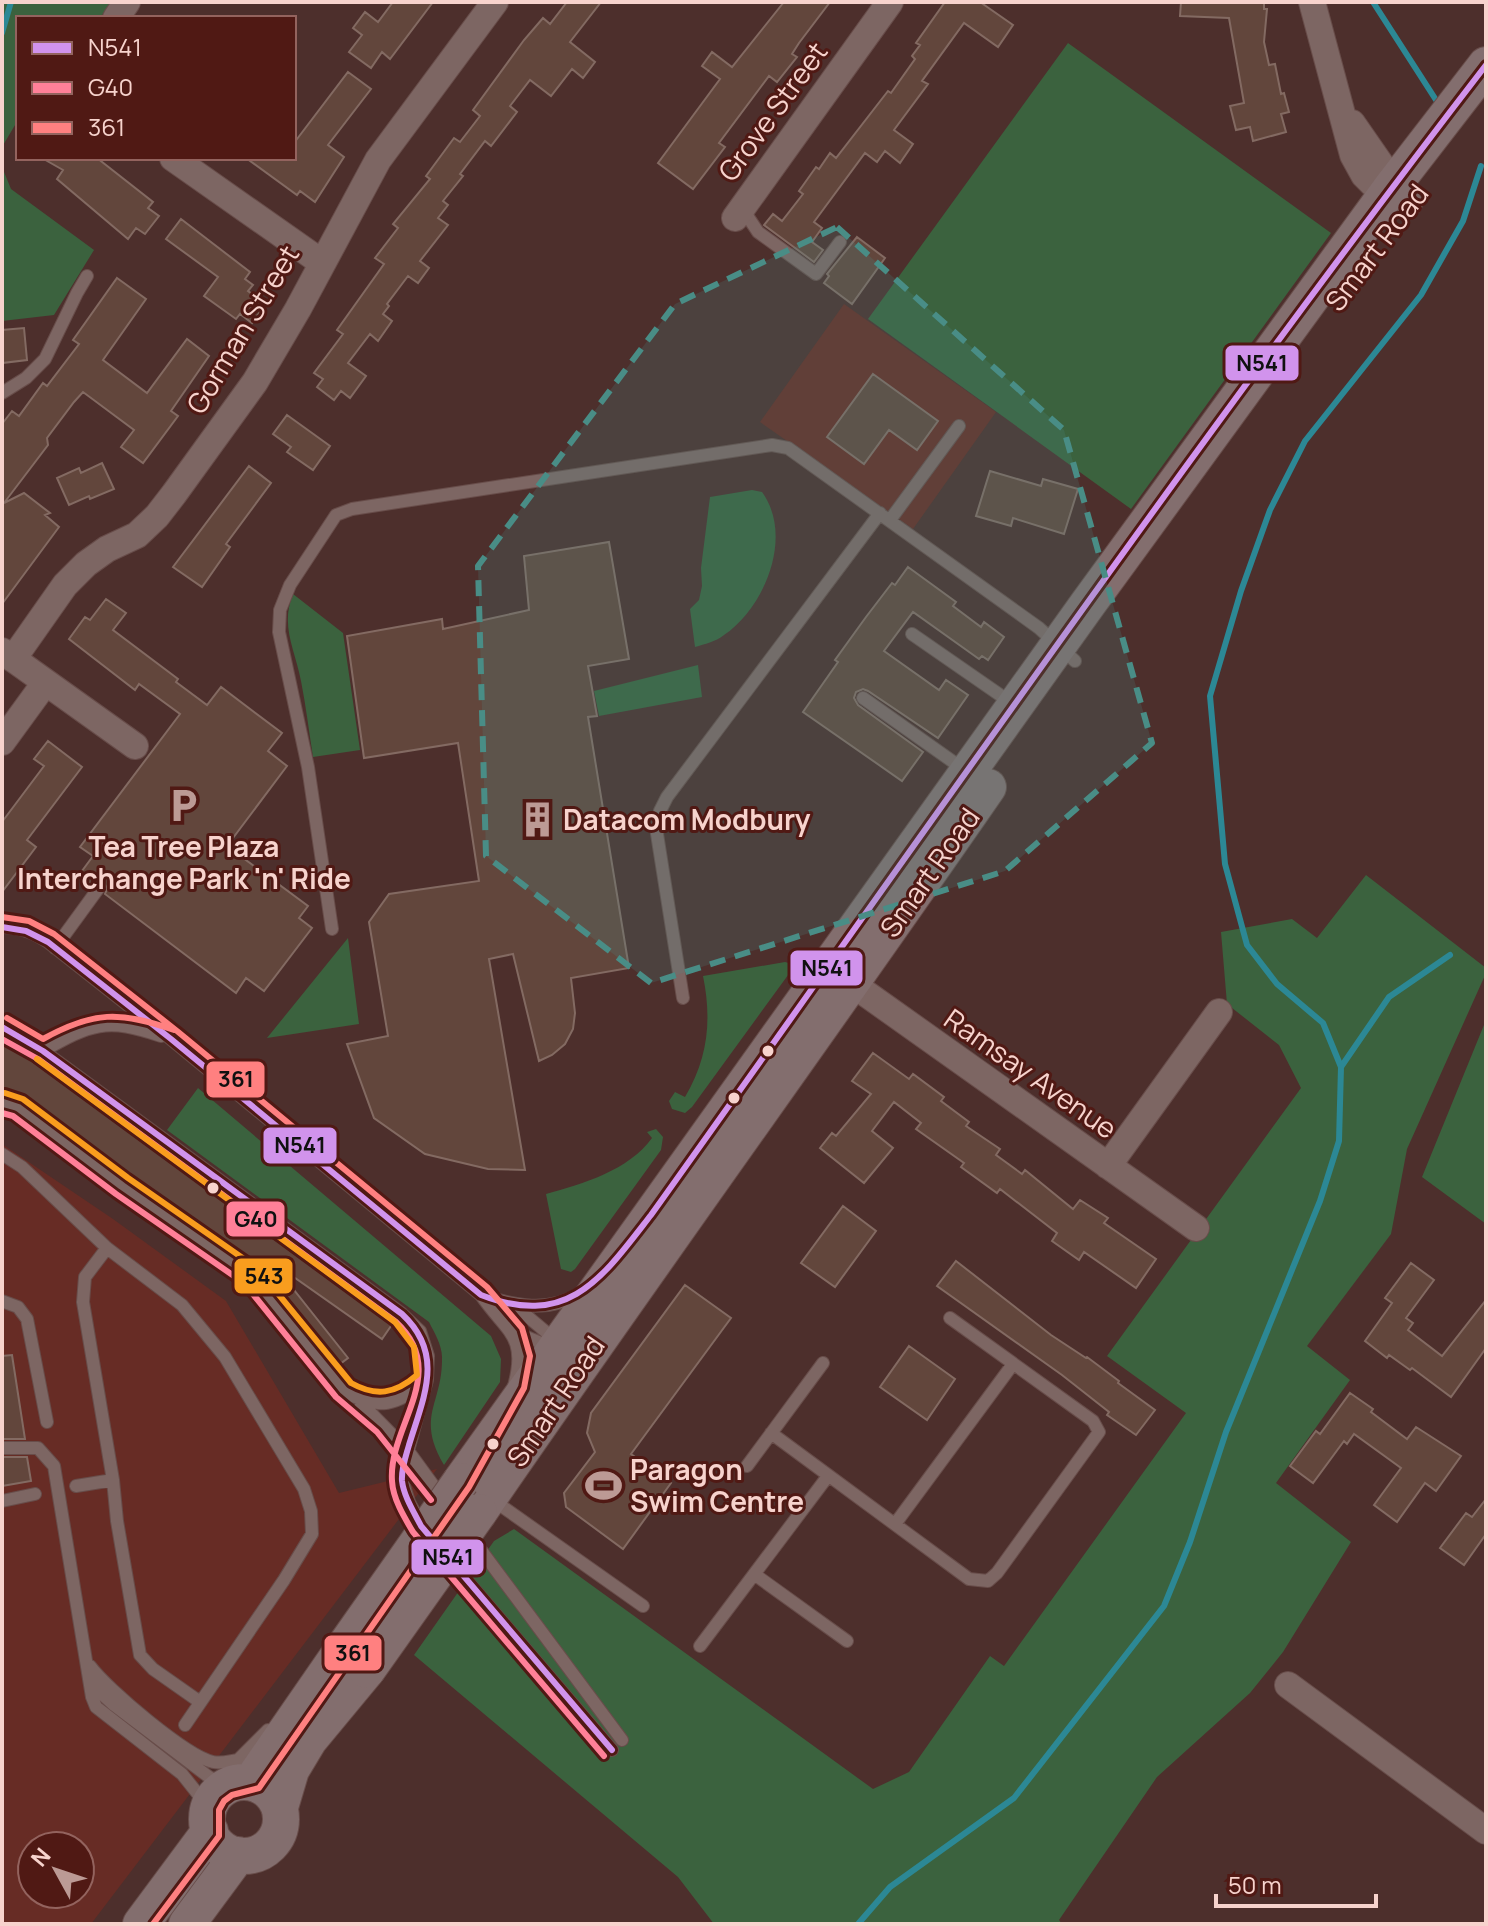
<svg xmlns="http://www.w3.org/2000/svg" width="1488" height="1926" font-family="Manrope,sans-serif">
<rect width="100%" height="100%" fill="#4d2f2c"/>
<!-- built -->
<path fill="#672c25" fill-rule="evenodd" d="M844 304 996 412 913 529 760 422Z
M2 1144 113 1219 226 1301 339 1493 437 1469 91 1924H2ZM32 1846H80V1894H32Z"/>
<!-- green -->
<path fill="#3b623e" d="M2 2H111L100 18H18V120L2 147Z
M1068 43 1331 233 1131 509 868 319Z
M2 167 11 189 94 250 54 315 2 321Z
M752 490 762 492C794 536 765 607 724 635 715 642 705 644 695 647L690 609 699 600 702 586 701 568 710 497Z
M293 594 343 633 360 750 313 757C309 732 306 706 301 681 295 649 280 626 293 594Z
M698 665 702 697 599 716 594 691Z
M1366 875 1486 968V973L1407 1149 1391 1234 1307 1346 1350 1380 1276 1483 1351 1542 1283 1652 1250 1693 1157 1777 1059 1920 1062 1924H714L678 1877 414 1655 494 1541 514 1529 873 1789 909 1772 990 1656 1004 1666 1186 1413 1107 1356 1301 1088 1279 1045 1227 1004 1221 932 1292 919 1317 938Z
M348 938 359 1024 267 1038Z
M785 962 792 964 791 971 692 1107 685 1113 672 1109 669 1101 675 1092 685 1097C708 1058 712 1020 703 976Z
M1486 1020V1224L1422 1177Z
M198 1088 491 1336 501 1359 500 1382 444 1465C415 1416 443 1404 442 1357 442 1345 434 1332 429 1322L167 1130Z
M656 1129 663 1137 661 1150 575 1269 571 1272 561 1269 546 1194C583 1184 629 1170 652 1138L647 1132Z"/>
<g fill="none" stroke-linecap="round" stroke-linejoin="round">
<!-- stream -->
<path stroke="#2c8895" stroke-width="6" d="M1373 2 1436 100
M2 33 11 2
M1341 1067 1389 997 1450 955
M858 1924 890 1887 1014 1798 1164 1606 1190 1542 1226 1432 1320 1201 1339 1141 1341 1067 1323 1023 1277 984 1247 945 1225 864 1210 696 1241 591 1270 510 1305 441 1421 295 1463 221 1481 166"/>
</g>
<!-- building -->
<path fill="#62463c" stroke="#836a62" stroke-width="2" d="M393 2H433L390 59 382 52 371 68 349 52 362 35 353 28 365 12 378 22Z
M567 2H601L570 42 595 62 583 78 572 69 551 96 530 80 510 106 517 112 491 146 485 141 460 174 463 176 443 201 448 205 438 218 448 225 420 261 429 268 418 283 408 276 387 304 389 306 383 314 392 321 378 341 370 334 348 363 366 376 350 398 341 391 334 400 317 387 323 379 314 373 343 334 337 330 384 264 375 258 398 228 393 224 430 179 426 176 454 138 460 142 480 116 473 110 524 40 543 18 550 24Z
M784 2H830L799 43 792 54 797 57 777 82 769 76 719 143 725 147 693 189 658 163 720 79 702 66 712 52 732 67Z
M945 2H980L1013 25 998 47 964 23 922 81 928 84 894 130 913 144 900 163 885 151 877 162 865 153 814 222 822 228 812 242 823 250 814 262 764 225 773 214 782 221 803 194 799 191 816 167 819 169 830 153 836 158 888 91 891 93 915 59 912 56 920 45 916 43Z
M1181 2H1264V9H1267L1264 42 1269 65 1275 64 1281 94 1284 93 1289 112 1281 114 1286 132 1253 141 1250 127 1236 130 1230 106 1244 103 1229 18 1180 16Z
M348 72 371 89 328 145 344 157 315 202 300 191 297 195 246 158H294V143Z
M42 158H97L153 202 148 208 159 216 145 234 136 228 128 239 57 179 63 170Z
M181 219 250 272 245 279 253 285 248 291 266 304 252 323 240 314 236 319 204 296 218 277 166 239Z
M857 237 885 258 852 304 824 283 829 276 827 274Z
M117 278 146 299 103 360 147 393 187 339 209 356 171 411 178 416 143 463 121 447 134 430 83 392 74 402 47 438 48 445 4 503 24 493 50 513 45 515 59 527 2 604V424L12 411 19 416 43 383 47 386 79 344 73 340Z
M24 328 27 360 2 363V330Z
M873 374 938 421 917 450 889 430 864 464 827 437Z
M287 415 330 446 313 470 287 452 291 447 273 434Z
M102 463 114 489 90 499 89 496 69 505 57 478 79 468 81 473Z
M249 466 271 483 226 544 230 547 202 587 173 567Z
M990 471 1041 486 1043 479 1078 489 1064 534 1013 518 1011 526 976 516Z
M609 542 629 659 588 666 597 716 588 717 629 968 571 978 575 1013 573 1029 565 1044 552 1055 539 1061 513 954 489 959 525 1170 488 1169 425 1154 374 1118 347 1044 388 1036 369 922 389 894 479 881 458 743 364 758 347 636 442 619 443 629 529 610 524 556Z
M908 567 956 602 953 606 981 627 984 622 1004 637 988 660 982 656 979 659 913 612 884 651 939 690 946 680 968 695 938 738 868 691 863 689 856 692 854 698 858 705 923 752 902 781 803 712 838 662 835 660 866 617 892 583 895 585Z
M106 599 126 613 113 630 178 679 176 682 207 705 221 687 282 733 268 751 287 766 227 846 308 906 299 918 312 928 264 991 246 978 236 993 105 894 107 889 104 882 98 880 91 884 79 875 93 856 80 847 180 714 139 684 135 690 69 639 85 617 90 620Z
M48 741 82 767 27 840 36 847 2 892V822L44 766 34 759Z
M2 1040 27 1054 393 1323 382 1339 271 1261 348 1358 336 1367 256 1269 142 1189 22 1100 2 1094Z
M873 1053 909 1079 913 1074 944 1097 941 1101 969 1122 966 1126 1000 1149 996 1155 1022 1174 1025 1170 1073 1209 1080 1200 1108 1218 1104 1223 1156 1259 1136 1288 1084 1252 1079 1260 1052 1241 1057 1233 1000 1189 997 1193 961 1167 964 1163 916 1129 921 1123 894 1102 872 1131 893 1148 864 1183 820 1148 832 1133 836 1136 871 1094 852 1081Z
M843 1206 876 1231 835 1287 801 1263Z
M956 1261 1051 1335 1086 1358 1087 1357 1119 1381 1118 1383 1155 1410 1136 1435 1107 1415 1109 1412 1062 1375 937 1286Z
M1411 1263 1434 1280 1406 1318 1413 1323 1408 1330 1442 1356 1486 1300V1348L1451 1397 1412 1368 1410 1370 1389 1355 1387 1358 1365 1341 1392 1303 1385 1298Z
M685 1285 731 1318 631 1454 671 1483 623 1549 566 1507 564 1493 595 1452 587 1433 591 1413Z
M909 1346 955 1379 927 1420 880 1387Z
M12 1355 25 1439H2V1356Z
M1350 1393 1373 1409 1371 1412 1407 1439 1416 1427 1461 1456 1436 1491 1425 1483 1397 1522 1374 1505 1401 1468 1354 1434 1347 1444 1344 1441 1313 1483 1290 1466 1316 1431 1320 1434Z
M2 1457H27L31 1481 2 1486Z
M1486 1499V1534L1464 1565 1440 1548 1466 1513 1472 1517Z"/>
<g fill="none" stroke-linecap="round" stroke-linejoin="round">
<defs>
<path id="lane" d="M742 208 758 232 816 274 840 242
M2 393 26 378 45 359 77 293 87 276
M890 520 959 426
M912 634 1013 704
M863 698 966 771
M2 927C20 927 33 932 48 942L171 1039 481 1295C506 1332 528 1335 514 1386
M332 929 308 767 279 632 280 610 290 585 336 515 352 509 772 445 788 448 1039 628 1075 661
M55 948 98 889
M683 998 657 834 660 811 667 797 880 513
M2 1027 43 1051 402 1314 420 1331 428 1356 427 1380 401 1477 409 1502 423 1528
M43 1051C90 1024 107 1017 161 1036
M2 1103 17 1107 122 1186 251 1276 344 1391C377 1412 399 1405 427 1380
M2 1154 22 1167 107 1248 182 1305 225 1357 304 1489 311 1511 312 1534 284 1580 185 1725
M481 1295C515 1306 549 1313 581 1293
M2 1301 18 1307 27 1319 47 1422
M515 1306 546 1332 553 1343
M512 1331 553 1348
M360 1402 409 1452 444 1500
M771 1433 969 1579 988 1581 997 1573 1099 1432 1093 1421 950 1318
M3 1448H38L54 1466 92 1697 96 1707 182 1774 209 1808
M747 1466 823 1363
M113 1480 117 1521 140 1655 153 1669 200 1702
M76 1486 113 1480 83 1302 85 1277 107 1248
M493 1500 643 1606
M2 1501 35 1494
M895 1524 1013 1364
M469 1534 622 1740
M450 1561 612 1750
M754 1574 847 1641
M700 1646 828 1476
M90 1666C107 1689 186 1756 213 1762 222 1764 230 1761 238 1760L268 1730
M96 1681 102 1694 114 1705 209 1777 227 1786"/>
<path id="street" d="M1312 2 1353 155 1364 175 1373 184 1391 188 1409 203
M116 18 127 2
M1352 123 1386 172 1391 188
M173 158 321 262
M735 218 890 2
M2 651 135 746
M13 659 65 585 86 564 107 549 137 535 157 516 174 494 255 382 298 309 378 160 495 2
M2 742 45 683
M837 973 1196 1228
M1108 1166 1219 1012
M1288 1685 1486 1831"/>
<path id="secondary" d="M461 1481 1087 605 1391 188 1486 65
M479 1512C646 1269 820 1030 988 787
M251 1782 345 1646
M207 1819a37 37 0 1 1 74 0a37 37 0 1 1-74 0Z
M280 1807 291 1770 309 1740 367 1670
M141 1924 210 1831
M187 1924 238 1855"/>
</defs>
<!-- lane casing -->
<use href="#lane" stroke="#684d4a" stroke-width="14"/>
<!-- street casing -->
<use href="#street" stroke="#684d4a" stroke-width="28"/>
<!-- secondary casing -->
<use href="#secondary" stroke="#684d4a" stroke-width="38"/>
<!-- lane -->
<use href="#lane" stroke="#7d6663" stroke-width="12"/>
<!-- street -->
<use href="#street" stroke="#7d6663" stroke-width="26"/>
<!-- secondary -->
<use href="#secondary" stroke="#836e6e" stroke-width="36"/>
<defs>
<path id="secondary-bridge" d="M345 1646 461 1481
M367 1670 479 1512"/>
</defs>
<!-- secondary-bridge casing -->
<use href="#secondary-bridge" stroke="#684d4a" stroke-width="38" stroke-linecap="butt"/>
<!-- secondary-bridge -->
<use href="#secondary-bridge" stroke="#836e6e" stroke-width="36"/>
<defs>
<path id="bus-1" d="M2 927 26 931 48 942 171 1039 481 1295C569 1329 602 1278 651 1215 926 830 1197 440 1486 65
M2 1027 43 1051 402 1314C445 1354 424 1396 409 1445 406 1456 401 1469 402 1481 404 1497 414 1512 421 1526L612 1750"/>
<path id="bus-2" d="M2 1039 38 1059 396 1322C451 1373 388 1426 392 1481 393 1499 404 1517 413 1532L604 1756
M2 1113 13 1116 116 1194 244 1283 336 1397 377 1432 431 1500"/>
<path id="bus-3" d="M2 917 29 921 54 934 177 1031 487 1287 522 1328 530 1356 524 1388 469 1487 259 1788 232 1795 224 1801 219 1810V1836L153 1924
M7 1018 43 1039C94 1011 119 1011 174 1030"/>
<path id="bus-4" d="M5 1093 23 1099 128 1178 257 1268 351 1383C376 1397 395 1394 417 1375L414 1347 395 1322 37 1059"/>
</defs>
<!-- bus-1 casing -->
<use href="#bus-1" stroke="#501914" stroke-width="12"/>
<!-- bus-2 casing -->
<use href="#bus-2" stroke="#501914" stroke-width="12"/>
<!-- bus-3 casing -->
<use href="#bus-3" stroke="#501914" stroke-width="12"/>
<!-- bus-4 casing -->
<use href="#bus-4" stroke="#501914" stroke-width="12"/>
<!-- bus-1 -->
<use href="#bus-1" stroke="#d193ec" stroke-width="6"/>
<!-- bus-2 -->
<use href="#bus-2" stroke="#ff8098" stroke-width="6"/>
<!-- bus-3 -->
<use href="#bus-3" stroke="#ff8080" stroke-width="6"/>
<!-- bus-4 -->
<use href="#bus-4" stroke="#f99d1e" stroke-width="6"/>
</g>
<!-- marked area -->
<path fill="#498d86" fill-opacity="0.2" stroke="#498d86" stroke-width="6" stroke-dasharray="16 10" stroke-linejoin="round" d="M837 227 1064 430 1152 743 1005 871 651 983 486 856 478 566 675 304Z"/>
<!-- icons -->
<defs>
<symbol id="parking-bare" viewBox="-9 -9 18 18"><path d="M-3.5-5.5H1a3.5 3.5 0 0 1 0 7H-1V5.5H-3.5ZM-1-3.4V-.6H.8a1.4 1.4 0 0 0 0-2.8Z" fill="#bc9a95" stroke="#501914" stroke-width="2.5" paint-order="stroke"/></symbol>
<symbol id="building-bare" viewBox="-9 -9 18 18"><path d="M-4-6H4V6H1V3H-1V6H-4ZM-2.5-4.3h1.7v1.8h-1.7ZM.8-4.3h1.7v1.8H.8ZM-2.5-1h1.7V.8h-1.7ZM.8-1h1.7V.8H.8Z" fill="#bc9a95" stroke="#501914" stroke-width="2.5" paint-order="stroke"/></symbol>
<symbol id="stadium-bare" viewBox="-9 -9 18 18"><path d="M0-5a6.5 5 0 1 0 0 10a6.5 5 0 1 0 0-10ZM-3.5-1.8h7v3.6h-7Z" fill="#bc9a95" stroke="#501914" stroke-width="2.5" paint-order="stroke"/></symbol>
</defs>
<g fill-rule="evenodd">
<use href="#parking-bare" x="158" y="780" width="51" height="51"/>
<use href="#building-bare" x="512" y="794" width="51" height="51"/>
<use href="#stadium-bare" x="578" y="1460" width="51" height="51"/>
</g>
<!-- markers -->
<g fill="#f7d3cd" stroke="#501914" stroke-width="3">
<circle cx="768" cy="1051" r="7"/>
<circle cx="734" cy="1098" r="7"/>
<circle cx="213" cy="1188" r="7"/>
<circle cx="493" cy="1444" r="7"/>
</g>
<g text-anchor="middle" dominant-baseline="central" stroke-width="6" stroke-linejoin="round" paint-order="stroke">
<!-- street labels -->
<g font-size="28" fill="#f7d3cd" stroke="#501914">
<text transform="translate(772 111) rotate(-54)">Grove Street</text>
<text transform="translate(1376 247) rotate(-53)">Smart Road</text>
<text transform="translate(242 329) rotate(-59)">Gorman Street</text>
<text transform="translate(929 872) rotate(-55)">Smart Road</text>
<text transform="translate(1031 1073) rotate(35)">Ramsay Avenue</text>
<text transform="translate(555 1401) rotate(-56)">Smart Road</text>
</g>
<!-- poi labels -->
<g font-size="28" font-weight="bold" fill="#f7d3cd" stroke="#501914" text-anchor="start">
<text x="563" y="819">Datacom Modbury</text>
<text x="184" y="846" text-anchor="middle">Tea Tree Plaza<tspan x="184" dy="32">Interchange Park 'n' Ride</tspan></text>
<text x="630" y="1469">Paragon<tspan x="630" dy="32">Swim Centre</tspan></text>
</g>
</g>
<g stroke="#501914" stroke-width="3">
<rect x="1224" y="344" width="76" height="38" rx="8" fill="#d193ec"/>
<rect x="789" y="949" width="75" height="38" rx="8" fill="#d193ec"/>
<rect x="205" y="1060" width="61" height="39" rx="8" fill="#ff8080"/>
<rect x="262" y="1126" width="76" height="39" rx="8" fill="#d193ec"/>
<rect x="225" y="1200" width="61" height="38" rx="8" fill="#ff8098"/>
<rect x="233" y="1257" width="61" height="38" rx="8" fill="#f99d1e"/>
<rect x="410" y="1538" width="75" height="38" rx="8" fill="#d193ec"/>
<rect x="323" y="1634" width="60" height="38" rx="8" fill="#ff8080"/>
</g>
<g font-size="22" text-anchor="middle" font-weight="bold" fill="#111">
<text x="1262" y="371">N541</text>
<text x="827" y="976">N541</text>
<text x="236" y="1087">361</text>
<text x="300" y="1153">N541</text>
<text x="256" y="1227">G40</text>
<text x="264" y="1284">543</text>
<text x="448" y="1565">N541</text>
<text x="353" y="1661">361</text>
</g>
<!-- border -->
<rect width="1488" height="1926" fill="none" stroke="#f7d3cd" stroke-width="8"/>
<!-- legend -->
<rect x="16" y="16" width="280" height="144" fill="#501914" stroke="#93635e" stroke-width="2"/>
<rect x="32" y="42" width="40" height="12" fill="#d193ec" stroke="#93635e" stroke-width="2"/>
<text x="88" y="56" font-size="24" fill="#f7d3cd">N541</text>
<rect x="32" y="82" width="40" height="12" fill="#ff8098" stroke="#93635e" stroke-width="2"/>
<text x="88" y="96" font-size="24" fill="#f7d3cd">G40</text>
<rect x="32" y="122" width="40" height="12" fill="#ff8080" stroke="#93635e" stroke-width="2"/>
<text x="88" y="136" font-size="24" fill="#f7d3cd">361</text>
<!-- north arrow -->
<g transform="translate(56 1870) rotate(310)"><circle r="38" fill="#501914" stroke="#93635e" stroke-width="2"/>
<path d="M0-6L14 30L0 20L-14 30Z" fill="#bc9a95"/>
<text y="-12" font-size="22" font-weight="bold" text-anchor="middle" fill="#f7d3cd">N</text>
</g>
<!-- scale -->
<path d="M1216 1894v12h160v-12" fill="none" stroke="#f7d3cd" stroke-width="4"/>
<text x="1228" y="1894" font-size="24" fill="#f7d3cd" stroke="#501914" stroke-width="6" paint-order="stroke">50 m</text>
</svg>
